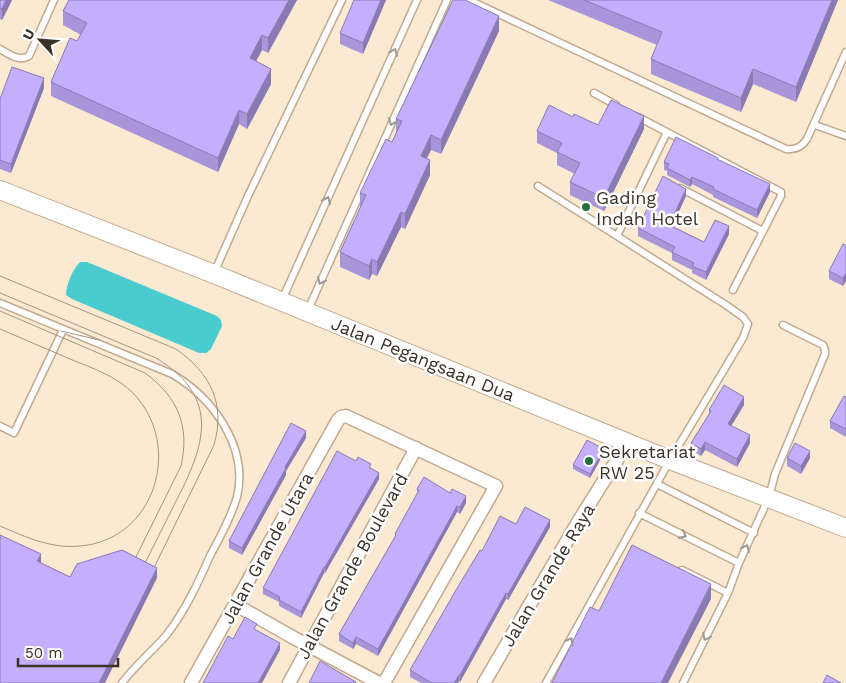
<svg xmlns="http://www.w3.org/2000/svg" width="846" height="683" font-family="'Work Sans',sans-serif">
<rect width="100%" height="100%" fill="#fce9d2"/>
<!-- water -->
<path fill="#4accce" d="M80 262H87L217 316 221 320 222 326 211 349 206 353H199L72 299 66 295C66 284 73 269 80 262Z"/>
<g fill="none" stroke-linecap="round" stroke-linejoin="round">
<defs>
<path id="lane" d="M469 0 786 149C796 150 802 147 807 139L846 52
M0 49C9 54 19 62 29 56L54 0
M594 93 616 105
M638 117 781 192V196L733 290
M815 125 846 136
M538 186 726 305 743 317 748 324 743 338 670 460 546 683
M680 188 763 231
M617 236 667 132
M214 273 248 196 342 0
M282 300 417 0
M0 303 172 374C213 398 249 447 237 497 231 518 220 537 210 556 198 583 186 609 168 633 154 650 135 665 122 683
M307 312 447 0
M0 426 14 433 63 330
M657 484 754 533
M639 513 739 563
M682 570 728 593
M683 683 728 593 739 563 769 497 775 474 825 354V350L823 345 783 325"/>
<path id="street" d="M236 605 294 638 379 683
M191 683 338 420 341 417 346 416 496 486 384 683
M289 683 416 448
M484 683 578 522 617 460 625 442"/>
<path id="secondary" d="M0 190 214 274 670 460 846 528"/>
</defs>
<!-- lane casing -->
<use href="#lane" stroke="#c0a98e" stroke-width="9"/>
<!-- street casing -->
<use href="#street" stroke="#c0a98e" stroke-width="15"/>
<!-- secondary casing -->
<use href="#secondary" stroke="#c0a98e" stroke-width="20"/>
<!-- lane -->
<use href="#lane" stroke="#fff" stroke-width="6"/>
<!-- street -->
<use href="#street" stroke="#fff" stroke-width="12"/>
<!-- secondary -->
<use href="#secondary" stroke="#fff" stroke-width="18"/>
<!-- tram -->
<path stroke="#a29482" stroke-width="1" d="M0 276 176 349C210 373 226 403 214 445L149 578
M0 293 156 358C222 398 205 446 175 503 163 527 151 551 139 575
M0 311 145 373C178 397 190 426 181 466L130 569
M0 329C23 339 47 349 70 359 92 368 116 376 133 393 184 446 155 540 80 546 51 549 26 537 0 526
M61 331 99 340"/>
</g>
<!-- wall -->
<path fill="#a996da" d="M0 0H12L2 20 0 19Z
M69 0H297L268 53 262 50 256 61 271 84 247 129 239 124 218 172 51 96V82L81 35 63 25V11Z
M386 0 363 54 340 44V33Z
M548 0H838L796 102 753 84 741 112 651 74V59L657 45Z
M499 31 441 154 431 150 426 158 430 175 405 229 401 227 377 276 372 274 369 280 340 267V252L360 208V193L392 142 396 133V119Z
M44 88 11 173 0 169V99Z
M573 117 598 125 644 129 604 211 570 195V182L575 174 557 165V153L537 143V131Z
M718 159 770 192 757 218 713 197V195L692 184 690 187 667 175V171L664 170V162Z
M686 196 672 226 704 242 729 234 706 280 692 273V270L672 260V253L638 236V228Z
M846 245 843 286 829 279V271Z
M846 397V437L830 428V421Z
M744 405 731 426 750 443 737 467 705 450 701 456 691 450V443L709 415V410Z
M306 438 286 471V475L242 555 229 548V541Z
M604 453 590 478 573 469V465Z
M787 458H810L801 474 787 466Z
M356 461 371 468 379 479 325 573H324L301 618 279 606V602L263 594V588Z
M417 489 466 503 460 514 457 512 378 656 356 644 353 649 339 641V634L395 538V534L417 494Z
M516 524 550 527 508 600 506 599 460 682 459 681 458 683H421L410 677V670L482 551Z"/>
<!-- shaded-wall -->
<path fill="#897ab2" d="M6 0H12L2 20V9Z
M289 0H297L268 53V38Z
M381 0H386L363 54V43Z
M832 0H838L796 102V87Z
M499 16V31L441 154V140Z
M262 35V50L250 73V58Z
M271 69V84L247 129V114Z
M753 69V84L741 112V98Z
M44 78V88L11 173V164Z
M239 110V124L218 172V158Z
M644 116V129L604 211V198Z
M431 135V150L421 170V156Z
M430 160V175L405 229V214Z
M692 177V184L690 187V180Z
M770 184V192L757 218V210Z
M686 189V196L669 233V225Z
M401 212V227L377 276V262Z
M729 226V234L706 280V272Z
M372 259V274L369 280V266Z
M846 273V281L843 286V278Z
M744 397V405L728 431V424Z
M306 431V438L286 471V475L242 555V548L285 467Z
M750 435V443L737 467V459Z
M705 442V450L701 456V449Z
M604 449V453L590 478V474Z
M810 451V458L801 474V466Z
M379 473V479L325 573V567Z
M466 496V503L460 514V507Z
M457 506V512L378 656V649Z
M550 520V527L508 600V594Z
M41 554V565L37 561Z
M324 567V573L301 618V612Z
M157 568V578L105 683H99Z
M711 584V599L668 683H661Z
M506 593V599L460 682V675Z
M356 637V644L353 649V643Z
M280 643V650L262 683H258Z
M459 675V681L458 683H454Z"/>
<!-- building -->
<path fill="#c4affe" stroke="#897ab2" d="M0 0H6L2 9 0 8Z
M69 0H289L268 38 262 35 250 58 271 69 247 114 239 110 218 158 51 82 70 38 77 41 87 23 63 11Z
M354 0H381L363 43 340 33Z
M453 0H465L499 16 441 140 431 135 421 156 430 160 405 214 401 212 377 262 372 259 369 266 340 252 366 195 360 193 386 139 392 142 402 121 396 119Z
M584 0H832L796 87 753 69 741 98 651 59 662 32Z
M12 67 44 78 11 164 0 160V99Z
M611 100 644 116 604 198 570 182 580 163 557 152 562 143 537 131 549 105 573 117 574 114 598 125Z
M676 137 718 158 717 159 770 184 757 210 713 189 714 187 692 177 690 180 667 168 669 164 664 162Z
M663 176 686 189 669 225 704 242 715 220 729 226 706 272 692 266 694 263 672 252 675 247 638 228Z
M843 244 846 245V273L843 278 829 271Z
M724 385 744 397 728 424 750 435 737 459 705 442 701 449 691 443 711 411 709 410Z
M844 396 846 397V429L830 421Z
M291 423 306 431 285 467 286 468 242 548 229 541Z
M587 440 604 449 590 474 573 465Z
M795 443 810 451 801 466 787 458Z
M337 451 356 461 358 457 371 464 369 467 379 473 325 567H324L301 612 279 600 280 597 263 588Z
M424 477 450 493 452 489 466 496 460 507 457 506 378 649 356 637 353 643 339 634 396 535 395 534 419 490 417 489Z
M525 507 550 520 508 594 506 593 460 675H459L454 683H432L410 670 456 590 480 550 482 551 500 516 516 524Z
M0 535 41 554 37 561 70 577 77 564 122 550 157 568 99 683H0Z
M632 545 711 584 661 683H552L590 607 599 611Z
M245 617 257 624 254 629 280 643 258 683H203L228 636 233 639Z
M320 661 356 682 355 683H309Z
M827 675 841 683H823Z"/>
<!-- one-way arrows -->
<defs><path id="oneway-chevron" d="M-2-3.5L2.5 0L-2 3.5" fill="none" stroke-width="1.6" stroke-linecap="round" stroke-linejoin="round" transform="scale(1.25)"/></defs>
<g stroke="#9d9893">
<use href="#oneway-chevron" transform="translate(394 52) rotate(-66)"/>
<use href="#oneway-chevron" transform="translate(392 122) rotate(114)"/>
<use href="#oneway-chevron" transform="translate(327 200) rotate(-66)"/>
<use href="#oneway-chevron" transform="translate(321 281) rotate(114)"/>
<use href="#oneway-chevron" transform="translate(683 535) rotate(27)"/>
<use href="#oneway-chevron" transform="translate(746 548) rotate(-64)"/>
<use href="#oneway-chevron" transform="translate(706 637) rotate(116)"/>
<use href="#oneway-chevron" transform="translate(570 641) rotate(-61)"/>
</g>
<!-- markers -->
<g fill="#266f3c" stroke="#fff" stroke-width="2">
<circle cx="586" cy="207" r="5"/>
<circle cx="589" cy="461" r="5"/>
</g>
<g text-anchor="middle" dominant-baseline="central" stroke-width="5" stroke-linejoin="round" paint-order="stroke">
<!-- poi labels -->
<g font-size="18" fill="#3b3227" stroke="#fff" text-anchor="start">
<text x="596" y="197">Gading<tspan x="596" dy="21">Indah Hotel</tspan></text>
<text x="599" y="451">Sekretariat<tspan x="599" dy="21">RW 25</tspan></text>
</g>
<!-- street labels -->
<g font-size="18" fill="#3b3227" stroke="#fff">
<text transform="translate(423 359) rotate(22)">Jalan Pegangsaan Dua</text>
<text transform="translate(267 548) rotate(-61)">Jalan Grande Utara</text>
<text transform="translate(352 566) rotate(-61)">Jalan Grande Boulevard</text>
<text transform="translate(548 575) rotate(-59)">Jalan Grande Raya</text>
</g>
</g>
<!-- north arrow -->
<g transform="translate(40 40) rotate(296)" stroke="#ffffff" stroke-width="4" paint-order="stroke">
<path d="M0-4L9 19L0 12L-9 19Z" fill="#3b3227"/>
<text y="-8" font-size="14" font-weight="bold" text-anchor="middle" fill="#3b3227">U</text>
</g>
<!-- scale -->
<path d="M18 658v8h100v-8" fill="none" stroke="#3b3227" stroke-width="2.5"/>
<text x="25" y="658" font-size="15" fill="#3b3227" stroke="#ffffff" stroke-width="4" paint-order="stroke">50 m</text>
</svg>
